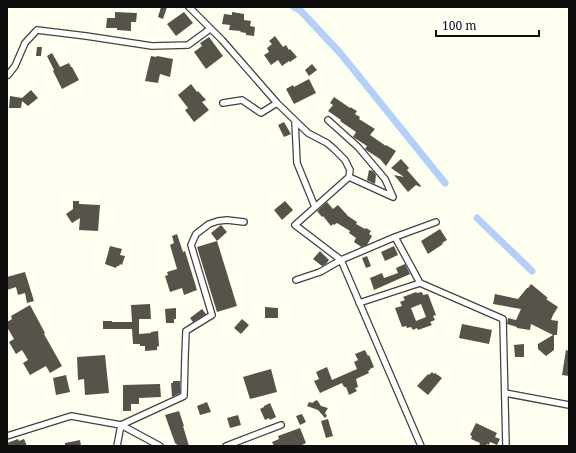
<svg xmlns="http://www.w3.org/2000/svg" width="576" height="453" font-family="'Noto Serif',serif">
<rect width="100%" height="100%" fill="#ffffef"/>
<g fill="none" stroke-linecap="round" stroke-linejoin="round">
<!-- canal -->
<path stroke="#b3d1f8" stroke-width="7" d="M294 7 300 10 341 54 445 183
M477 218 532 271"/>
</g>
<!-- building -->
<path fill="#57524a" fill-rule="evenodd" d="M161 7H167L163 19 158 17Z
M115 12 137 13 136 22H131V31L117 30V28H106L107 18H115Z
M184 12 193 23 176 36 167 24Z
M232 12 244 14V20L251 21 250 26 255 27 254 36 246 35V33L240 32 241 31 229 30 230 25 222 24 224 14 232 15Z
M275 36 283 47 286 45 289 50 290 49 297 57 290 62 289 61 282 66 278 60 271 65 264 55 269 52 267 48 272 44 269 41Z
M209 37 223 56 206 69 194 52 202 46 200 43Z
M37 47H42L41 56H36Z
M52 53 60 67 69 63 71 67H72L79 80 62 89 53 71 54 70 47 56Z
M151 56 156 57 157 56 173 59 170 77 160 74 158 83 145 81Z
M312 64 317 70 309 76 305 70Z
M309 79 316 93 294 104 286 89 293 85 294 87Z
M191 84 197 92 198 91 206 100 202 102 209 110 194 122 185 110 188 108 178 95Z
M31 90 38 98 28 106 22 101 21 108H9L10 96 22 98Z
M334 97 350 108V107L357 111 355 114 360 117 359 119 375 129 370 135 386 146V145L396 151 386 166 380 159 366 150 365 149 367 146 353 137 356 132 340 121 341 120 328 111 333 105 330 103Z
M284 122 291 134 284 137 278 125Z
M401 159 409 168 407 170 421 186 420 187 416 185 408 192 394 175 404 177 391 168Z
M369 170 373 171 376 175 375 184 367 180Z
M73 201H79V204L100 205 98 231 79 230 80 218 72 223 66 214 73 209Z
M285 201 293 210 282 220 274 210Z
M327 202 333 209 338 205 348 216 357 222 356 224 365 229 366 228 371 231 369 234 372 236 367 245 361 247 360 246 354 242 356 238 349 233 350 231 337 223 334 225 333 224 331 226 323 216 322 217 317 211Z
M221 225 227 232 217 241 211 233Z
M440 229 447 240 442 243 443 244 428 254 421 241Z
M177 234 183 252 185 251 197 290 184 295 182 288 170 292 165 276 168 275 167 272 177 269 170 245 174 243 172 236Z
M217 241 237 306 217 312 197 247Z
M110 246 122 249 120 255 125 256 122 265 120 264 119 266H117L116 268 105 264Z
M394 246 398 255 385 261 381 252Z
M320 251 329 260 326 264 322 266 313 259Z
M367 256 371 266 366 268 362 258Z
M405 264 410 274 374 290 370 278 382 273 384 278 398 273 396 268Z
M25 272 34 301 27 303 25 293 18 295 16 287 7 290V277Z
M531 284 548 298 546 299 558 307 553 315 551 320 558 321 557 335H554V350L546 356 538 349V344L553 335 531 324 530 330 517 328V327L507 324 508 318 516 320 521 309 493 304 495 294 518 299 527 288H528Z
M416 292 417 293 422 292 423 295 428 294 436 315 433 316 435 320 430 322 432 325 418 330 417 328 413 330 411 327 407 328 406 326 402 327 395 308 402 306 400 302 405 300 403 297ZM421 304 426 317 416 321 411 308Z
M150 304 151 319H139V334L151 333V332L158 331 159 346 157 347V350L145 351V346H140V344H133L132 329H103V321H112V322H132L131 305Z
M30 305 45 333 44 334 62 366 50 373 46 366 30 375 23 363 28 360 22 350 16 354 9 342 14 339 7 327V322L12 319 11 316Z
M265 307 278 308V318H265Z
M176 308V319H174V323H166L165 309Z
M202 309 206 314 193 322 190 318Z
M242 319 249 325 241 334 234 328Z
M462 324 492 330 489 344 459 338Z
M524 344V357H515L514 345Z
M365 350 368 356 369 355 374 367 370 369V370L368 371 369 373 356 379 358 387 355 388 357 391 349 395 346 387H344L342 383 320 393 314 381 319 379 316 372 327 367 332 380 357 369 354 362 358 360 355 354Z
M566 350 569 351V376L562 375Z
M105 355 109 393 85 395 84 379 78 380 77 357Z
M271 369 277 392 250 399 243 377Z
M432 372 434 374 435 373 442 378 428 395 417 386 428 374 429 375Z
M66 375 70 392 56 395 53 378Z
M173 381H180V393L172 397 171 383H173Z
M160 384 161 397 139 398V404H131V411H123V385Z
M317 400 321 406 328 408 325 413 327 416 325 418 318 410 307 406 309 402 313 403V402Z
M207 402 211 412 200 415 197 406Z
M270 403 276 417 270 420 269 418 265 420 260 409 264 407V406Z
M179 411 184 426H183L189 446H179L175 443 165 415Z
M302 414 306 422 300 425 296 416Z
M238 415 241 425 230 428 227 418Z
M328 419 333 436 326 438 321 421Z
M476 423 497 433 495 437 500 439 497 445 490 442 489 445 487 444 486 446H479L480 443 471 439 472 436 470 435Z
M300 428 306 443 300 446H274L272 442 279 439 278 436Z
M18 439 19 441 24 439 27 446H7V443Z
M80 440 81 446H65V443Z"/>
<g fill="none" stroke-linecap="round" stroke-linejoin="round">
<defs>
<path id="street" d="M189 7 222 40 277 103 308 133 327 143 334 149 345 160 350 170 349 177
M8 75 15 66 25 43 37 30 86 36 152 46 188 45 210 29
M223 103 242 100 261 113 277 103
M328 120 358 147 385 179 393 197
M295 121 297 163 315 207
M393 197 349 177 295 225 341 260 421 446
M395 237 420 283 503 319 506 446
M296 280 320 272 341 260 395 237 436 222
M359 303 420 283
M505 393 569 405
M7 436 71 416 121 425 160 446
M117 446 121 425 184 396 185 356 186 331 212 315 191 245 196 234 209 224 218 221 227 220 244 222
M226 446 281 425"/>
</defs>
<!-- street casing -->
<use href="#street" stroke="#414141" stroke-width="8"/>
<!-- street -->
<use href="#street" stroke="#fff" stroke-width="5.5"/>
</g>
<!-- border -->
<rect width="576" height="453" fill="none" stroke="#0e0e0e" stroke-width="16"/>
<!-- scale -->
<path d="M436 30v6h103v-6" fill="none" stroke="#0e0e0e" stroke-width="2"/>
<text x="442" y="30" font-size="12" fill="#0e0e0e" stroke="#ffffff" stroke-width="3" paint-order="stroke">100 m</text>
</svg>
